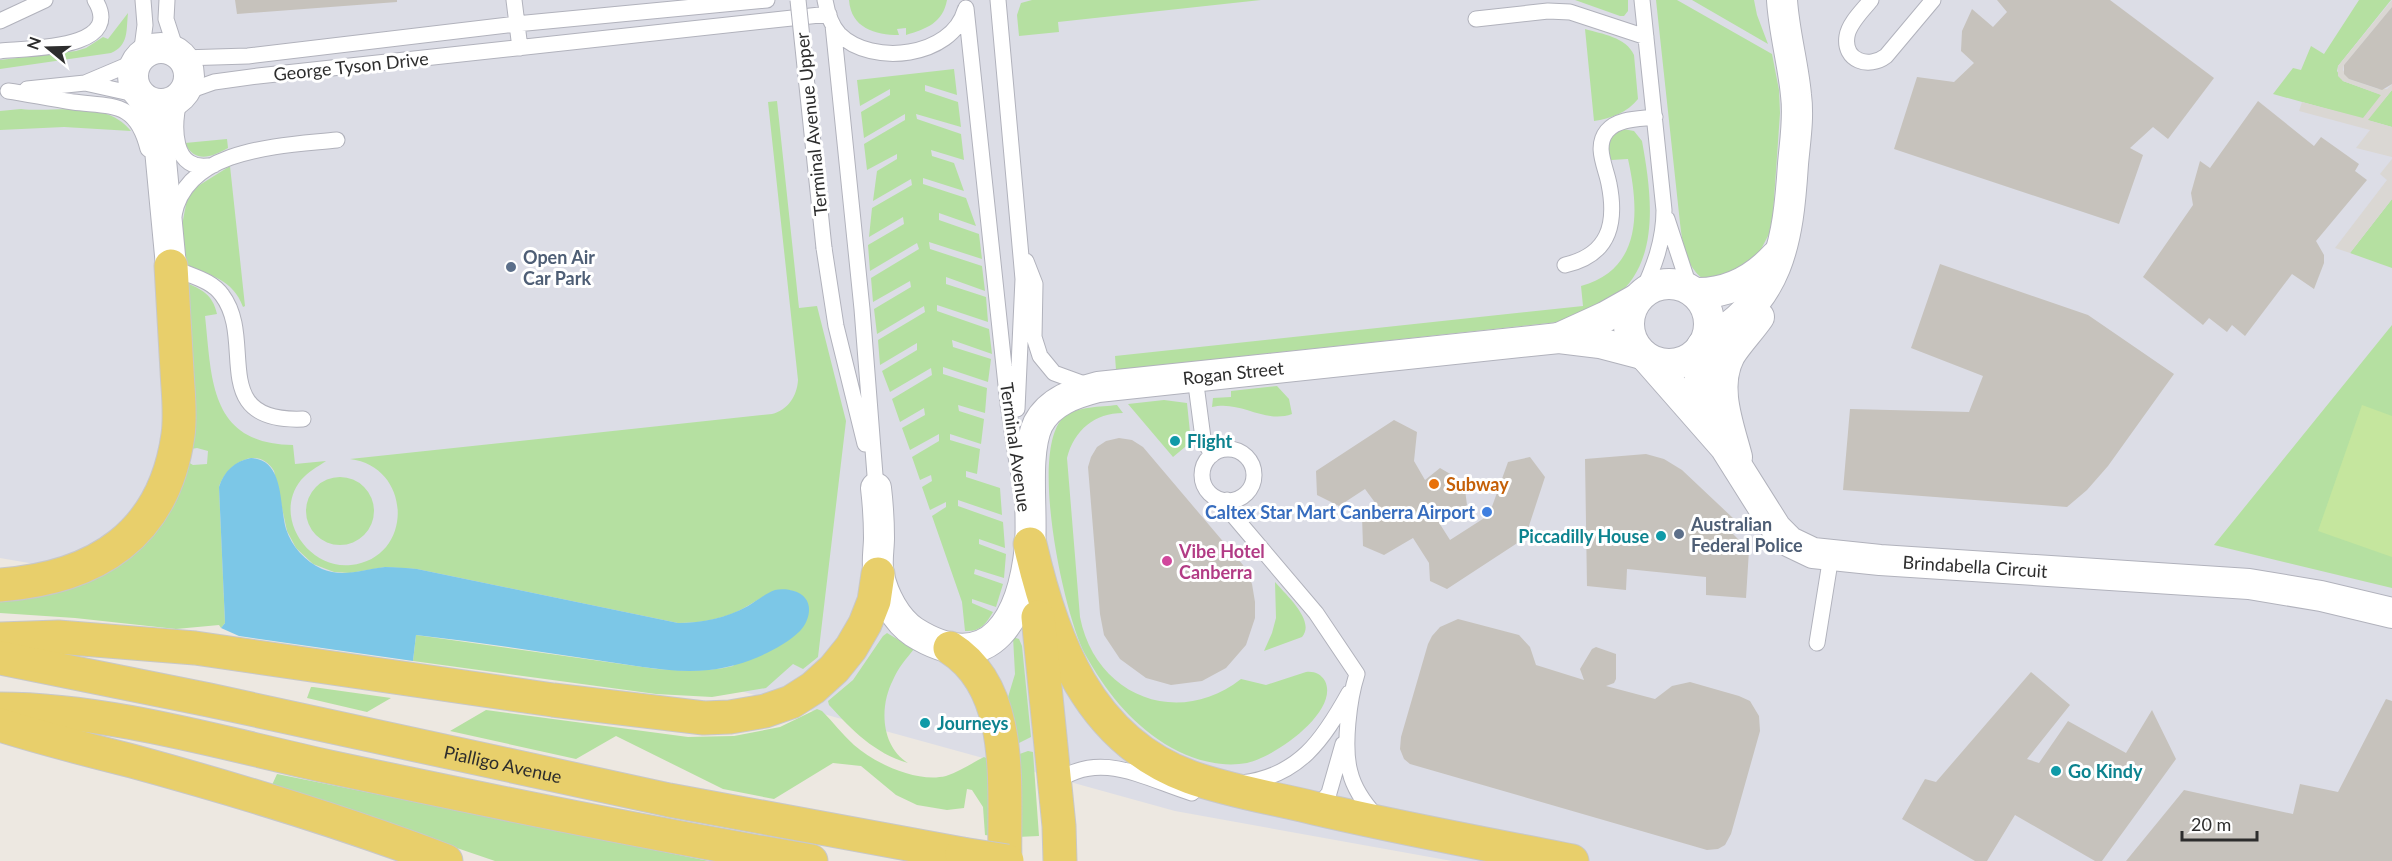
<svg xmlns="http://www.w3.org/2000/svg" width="2392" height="861" font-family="Lato,sans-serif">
<rect width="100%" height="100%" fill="#ede8e1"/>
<!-- airport -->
<path fill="#dcdde6" d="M0 0H2392V861H1452L1175 811 505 626 157 585 0 558Z"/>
<!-- green -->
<path fill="#b5e0a1" d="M849 0H947C943 23 926 29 906 35V28L897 29 899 35C875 35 851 28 849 0Z
M1032 0H1261L1058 22 1059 32 1019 36 1017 15 1021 3Z
M1575 0H1628V11L1624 16H1620Z
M1656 0H1677L1772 54 1779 90 1780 113 1773 214 1769 234 1758 255 1728 277 1702 278C1686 266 1682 242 1680 223Z
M1692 0H1754L1757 15 1768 44Z
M2359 0H2391L2338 66 2337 71 2343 81 2382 95 2363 119 2273 94 2293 68 2301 70 2311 46 2324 54Z
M128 13C126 31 129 45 111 53L0 69V60L76 51 86 48 103 37 108 39Z
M1585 29C1602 34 1626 37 1634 55L1638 99C1628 112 1610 119 1594 121Z
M954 69 957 95 925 85V91L958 102 961 127 916 114 917 119 961 134 964 160 931 150 932 156 954 163 964 191 923 178V184L966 198 976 226 939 213V220L979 234 982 259 929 242 930 249 982 266 985 291 946 277V284L986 297 988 322 937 305V311L989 329 992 354 952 340 953 347 991 359 988 382 943 367V374L987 388 985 413 958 405 959 411 984 419 981 444 950 434V440L980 449 977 474 966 471V477L1000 488 1002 515 958 500V506L1003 522 1005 548 979 539V544L1006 554 1004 578 975 569 974 574 1003 584 996 607 972 599V603L993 612C986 624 980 632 965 631L962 602 932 516 946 507V502L930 510 922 487 932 481 931 475 920 480 912 457 939 441V434L910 450 902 428 925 415 924 408 900 422 892 399 932 375 931 368 890 392 882 371 917 350V343L880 365 878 340 925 312 924 306 877 334 874 309 911 287 910 281 873 302 871 278 919 249 917 243 870 271 868 245 904 224 903 217 869 237 872 208 912 185 911 179 873 201 877 171 897 159V154L867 170 864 144 905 120V114L864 138 861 112 890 95V89L860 106 857 80Z
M2392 90V127L2367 120Z
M777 101 799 308 817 306 846 421 818 657 803 669 793 664 766 688 712 697 656 694 413 661 416 635 657 669C683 671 708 672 733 666L796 592C772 585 755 604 734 613 716 620 698 623 678 623L417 569 385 567 350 573 334 572 313 564 296 548 287 531 274 471C258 444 226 464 219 487L225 623 221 628 219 625 176 629 75 618 0 613V597L45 592 188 462 193 465 207 464 208 451 197 448 191 449 184 282C202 289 213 295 217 314L205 316C212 379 209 444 293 445L295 464 326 461C317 467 308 472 301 480 272 516 308 570 351 565 414 558 413 467 350 459L772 414C788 410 797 396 798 380L768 102Z
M21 109C56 113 106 99 131 131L64 127 0 130V111Z
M1623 129 1634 131 1642 141C1651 191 1662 262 1614 298 1599 309 1576 315 1559 322L1116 370 1115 356 1583 306 1581 286C1643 269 1639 209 1628 159L1611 160 1608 148 1611 134Z
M227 139 228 148C212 157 195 164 185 143Z
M230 166 245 306 243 307C233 279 210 276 186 264L179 241 187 199 198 186Z
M2392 199V268L2350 253Z
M2392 325V588L2214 545Z
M1277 386 1289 399 1292 414C1264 424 1241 400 1212 407L1213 398 1231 397V391Z
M1164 400 1187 403 1191 442 1173 457 1128 404Z
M1117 405 1123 413C1095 413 1074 430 1067 458L1080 617C1095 695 1177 729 1241 679L1266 685 1306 672C1314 671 1321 674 1325 681 1340 712 1273 758 1247 763 1219 768 1189 759 1165 744 1129 721 1105 690 1085 654 1064 615 1028 449 1064 417 1077 406 1101 407 1117 405Z
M306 511a34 34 0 1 1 68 0a34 34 0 1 1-68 0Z
M1275 582C1286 595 1316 621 1302 637L1264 651 1272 633 1276 618Z
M887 633 914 649C906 659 898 668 893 680 879 707 881 746 908 763 874 753 853 731 829 705L828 701 853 680 883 636Z
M1013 637 1019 639 1022 646 1031 737 1019 743 1013 741 1005 707 1015 674Z
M311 687H313L391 698 367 712 307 698Z
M817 709 822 711C833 722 843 735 854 745 876 764 917 783 946 776 959 772 972 763 984 757L988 759 991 836 985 835 983 807 972 790 967 789 964 808 947 810 917 805 896 795 861 766 833 763 774 799 723 789 616 736 576 759 450 731 486 710 688 737 734 736 780 727Z
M1028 751 1033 752 1039 836 1017 837 1014 756Z
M277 774 709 861H495L272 785Z"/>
<!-- pitch -->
<path fill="#c5e69e" d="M2362 405 2392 416V557L2318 531Z"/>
<!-- plaza -->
<path fill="#dad7d3" d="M2392 0V7L2344 65 2343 70 2349 79 2378 89H2387L2392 84V90L2368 120 2392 127V157L2356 148 2370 130 2299 111 2302 102 2363 118 2381 95 2343 81 2338 76V66Z
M2392 159V199L2350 253 2335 248 2387 180 2380 174Z"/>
<!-- water -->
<path fill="#7cc7e7" d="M251 458C285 460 279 505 286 529 292 547 305 561 322 569 343 578 364 569 385 567 396 567 407 568 417 569L678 623C702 623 726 618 748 606 757 601 766 593 775 590 784 588 799 590 805 598 813 607 808 623 800 631 778 652 739 667 709 670 672 674 633 665 596 660 536 651 476 642 416 635L413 661 239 636 221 628 225 623 219 487C224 471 235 461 251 458Z"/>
<!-- building -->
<path fill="#c6c2bc" d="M235 0H397V2L237 14Z
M1997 0H2110L2214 78 2168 139 2153 127 2130 148 2143 155 2119 224 1894 149 1917 77 1954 82 1974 63 1961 51 1962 31 1972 9 1993 27 2007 12Z
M2392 7V84L2382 90 2349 79 2344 74V65Z
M2258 101 2314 146 2321 137 2359 164 2355 171 2367 180 2316 241 2324 255V263L2314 289 2292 274 2245 336 2232 325 2227 332 2209 318 2203 325 2143 277 2193 205 2191 193 2200 161 2210 168Z
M1940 264 2088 315 2174 374 2108 466 2087 490 2067 507 1843 490 1850 409 1969 412 1983 376 1911 348Z
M1394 420 1417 432 1414 461 1425 480 1440 468 1464 482 1467 505 1438 521 1450 540 1489 515 1508 462 1530 457 1545 477 1525 538 1447 589 1430 581 1429 563 1413 538 1384 555 1363 546 1362 516 1379 508 1365 489 1339 506 1317 495 1316 471Z
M1119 438 1132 440 1143 447 1243 565 1252 584 1255 602V618L1246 645 1226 668 1202 681 1171 685 1146 678 1120 659 1104 635 1100 614 1088 467 1091 457 1097 447 1106 441Z
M1646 454 1664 459 1682 470 1734 519 1721 522 1749 550 1746 598 1706 595V577L1627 569 1626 590 1587 586 1585 459Z
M1458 619 1519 635 1530 647 1536 665 1584 680 1580 669 1592 649 1596 647 1616 654V679L1614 683 1606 686 1655 699 1672 686 1690 682 1739 696 1750 701 1759 716 1760 731 1731 834 1725 845 1718 849 1707 850 1410 764 1404 759 1400 749 1401 737 1428 644 1432 636 1440 627Z
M2031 672 2070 705 2027 759 2039 763 2068 721 2126 753 2152 710 2176 759 2102 861H2095L2015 815 1987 861H1975L1902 819 1925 779 1936 782Z
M2386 699 2392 701V861H2126L2184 790 2293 814 2300 784 2338 792Z"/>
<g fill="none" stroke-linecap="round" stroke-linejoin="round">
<defs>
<path id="service" d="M167 0 166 19 177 53
M514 0 520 48
M825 0C827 12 831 25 839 34 872 67 952 57 965 10
M998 0 1023 279 1017 409
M1871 0C1863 10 1849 23 1847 36 1843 61 1869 69 1886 56L1933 0
M966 8 1008 404 1019 476
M1476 19 1548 11 1570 12 1646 37
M0 21 45 0
M833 25 862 309 876 488
M0 51C26 48 126 50 95 0
M141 56 145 25 143 0
M182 58 248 56 516 24 767 0
M85 83 139 95
M27 89 85 83 137 61
M8 91C29 94 51 99 73 102 113 107 136 101 148 149
M183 93 214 82 258 76 829 14
M180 97C173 124 170 175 214 165
M174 215C187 147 283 146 337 140
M1667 219 1690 289
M824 248 836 326 865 444
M1026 261 1035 284 1034 337 1040 356 1054 373 1087 385
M1565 265C1609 255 1617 224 1609 184 1606 167 1594 147 1607 131 1618 118 1640 119 1655 117
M171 266C187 276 210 278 222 295 257 341 206 423 303 419
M1641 295C1654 267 1664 241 1664 210L1642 0
M1195 377 1203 438 1212 455
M1202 475a26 26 0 1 1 52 0a26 26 0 1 1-52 0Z
M1227 500 1232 514 1316 613 1357 674C1349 699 1343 747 1350 772 1354 789 1365 804 1376 816
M1817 643 1831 556
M1242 783C1299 776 1323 740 1349 693
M1054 784C1098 748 1146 779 1192 793
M1316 809 1329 793 1343 744"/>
<g id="minor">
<circle cx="161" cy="76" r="28"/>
<path d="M143 98 154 114 159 139 171 266"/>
<circle cx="1669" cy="324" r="40"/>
<path d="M1695 293C1728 294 1754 280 1776 256"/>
<path d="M1559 338 1605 317 1637 299"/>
<path d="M1705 342C1780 302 1788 241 1793 164 1795 141 1799 118 1796 95 1793 63 1784 32 1782 0"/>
<path d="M1702 346C1694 376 1704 401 1716 428"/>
<path id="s1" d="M1647 358 1725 447 1776 528 1790 542 1813 553 1880 560 2249 584 2321 596 2392 613"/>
<path d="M1737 457C1729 426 1713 387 1730 355 1738 342 1750 330 1759 317"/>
<path id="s2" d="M876 488C878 505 879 521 879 538 879 549 876 564 879 575 883 595 896 620 914 632 992 681 1023 615 1030 546 1033 512 1024 454 1038 424 1050 401 1075 393 1098 387L1559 338 1600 343 1642 354"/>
</g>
<g id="primary">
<path d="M1030 544C1052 640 1088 740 1190 777 1229 791 1273 798 1314 808 1399 828 1486 844 1572 861"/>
<path d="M0 585C96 578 164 535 178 435 181 414 178 392 177 371 175 336 173 301 171 266"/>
<path d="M1038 617 1059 826 1060 861"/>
<path d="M0 639 58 637 195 648 553 700 704 718 730 717 765 711 791 702 813 688 834 669 851 648 865 624 874 601 878 574"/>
<path d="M950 648C1017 690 1003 793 1005 861"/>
<path id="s3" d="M0 658 209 700 669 800 962 854"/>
<path d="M0 709C107 709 225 744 330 767 489 801 650 834 811 861"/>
<path d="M0 725C44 739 88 750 132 761 238 790 344 822 446 861"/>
</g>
</defs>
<!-- service casing -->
<use href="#service" stroke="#b1b2bc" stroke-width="17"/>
<!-- minor casing -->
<use href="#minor" stroke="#b1b2bc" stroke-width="32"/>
<!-- primary casing -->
<use href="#primary" stroke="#c8c8c8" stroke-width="35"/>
<!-- service -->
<use href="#service" stroke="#fff" stroke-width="15"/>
<!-- minor -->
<use href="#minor" stroke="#fff" stroke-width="30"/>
<!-- primary -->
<use href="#primary" stroke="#e8cf6b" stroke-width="33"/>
<defs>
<path id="service-bridge" d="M798 0 824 248"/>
<path id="primary-bridge" d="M962 854 1007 861"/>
</defs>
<!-- service-bridge casing -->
<use href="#service-bridge" stroke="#b1b2bc" stroke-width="17" stroke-linecap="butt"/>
<!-- primary-bridge casing -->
<use href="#primary-bridge" stroke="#c8c8c8" stroke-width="35" stroke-linecap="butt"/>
<!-- service-bridge -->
<use href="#service-bridge" stroke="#fff" stroke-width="15"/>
<!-- primary-bridge -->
<use href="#primary-bridge" stroke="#e8cf6b" stroke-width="33"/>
</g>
<!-- markers -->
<g fill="#5c6f8a" stroke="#fff" stroke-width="2">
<circle cx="511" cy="267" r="6"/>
<circle cx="1679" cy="534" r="6"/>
</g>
<g fill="#0f9aa8" stroke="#fff" stroke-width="2">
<circle cx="1175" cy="441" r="6"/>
<circle cx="1661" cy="536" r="6"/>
<circle cx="925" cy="723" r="6"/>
<circle cx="2056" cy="771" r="6"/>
</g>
<circle fill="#e8710a" stroke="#fff" stroke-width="2" cx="1434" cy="484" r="6"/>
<circle fill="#3f7fe0" stroke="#fff" stroke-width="2" cx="1487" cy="512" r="6"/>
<circle fill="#d1479c" stroke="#fff" stroke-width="2" cx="1167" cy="561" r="6"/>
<g text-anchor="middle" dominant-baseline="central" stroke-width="6" stroke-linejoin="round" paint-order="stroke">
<!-- street labels -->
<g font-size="18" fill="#2d2d2d" stroke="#fff">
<text transform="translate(351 66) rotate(-6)">George Tyson Drive</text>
<text transform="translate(811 124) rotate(-96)">Terminal Avenue Upper</text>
<text stroke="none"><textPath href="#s2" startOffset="674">Rogan Street</textPath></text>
<text transform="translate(1016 447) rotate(82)">Terminal Avenue</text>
<text stroke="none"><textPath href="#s1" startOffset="422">Brindabella Circuit</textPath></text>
<text stroke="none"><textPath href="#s3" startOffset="514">Pialligo Avenue</textPath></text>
</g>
<!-- service labels -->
<g font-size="18" font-weight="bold" fill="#4e5e75" stroke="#fff" text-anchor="start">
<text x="523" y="257">Open Air<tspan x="523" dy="21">Car Park</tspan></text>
<text x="1691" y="524">Australian<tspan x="1691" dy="21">Federal Police</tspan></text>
</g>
<!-- culture labels -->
<g font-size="18" font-weight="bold" fill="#0d838f" stroke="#fff" text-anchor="start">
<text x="1187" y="441">Flight</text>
<text x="1649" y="536" text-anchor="end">Piccadilly House</text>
<text x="937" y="723">Journeys</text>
<text x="2068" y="771">Go Kindy</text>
</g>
<!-- food labels -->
<g font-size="18" font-weight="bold" fill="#c56008" stroke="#fff" text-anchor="start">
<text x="1446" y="484">Subway</text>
</g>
<!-- shop labels -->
<g font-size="18" font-weight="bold" fill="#366cbe" stroke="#fff" text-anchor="end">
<text x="1475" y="512">Caltex Star Mart Canberra Airport</text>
</g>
<!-- hotel labels -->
<g font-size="18" font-weight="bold" fill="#b23c85" stroke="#fff" text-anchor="start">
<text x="1179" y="551">Vibe Hotel<tspan x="1179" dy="21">Canberra</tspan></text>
</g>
</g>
<!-- north arrow -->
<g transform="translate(48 48) rotate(289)" stroke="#ffffff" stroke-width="4.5" paint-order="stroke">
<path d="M0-4.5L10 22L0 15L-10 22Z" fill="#2d2d2d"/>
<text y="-9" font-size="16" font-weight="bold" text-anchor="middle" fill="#2d2d2d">N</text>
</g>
<!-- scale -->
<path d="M2182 831v9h75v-9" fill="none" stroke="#2d2d2d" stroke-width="3"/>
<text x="2191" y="831" font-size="18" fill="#2d2d2d" stroke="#ffffff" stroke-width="4.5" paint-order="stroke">20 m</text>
</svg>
